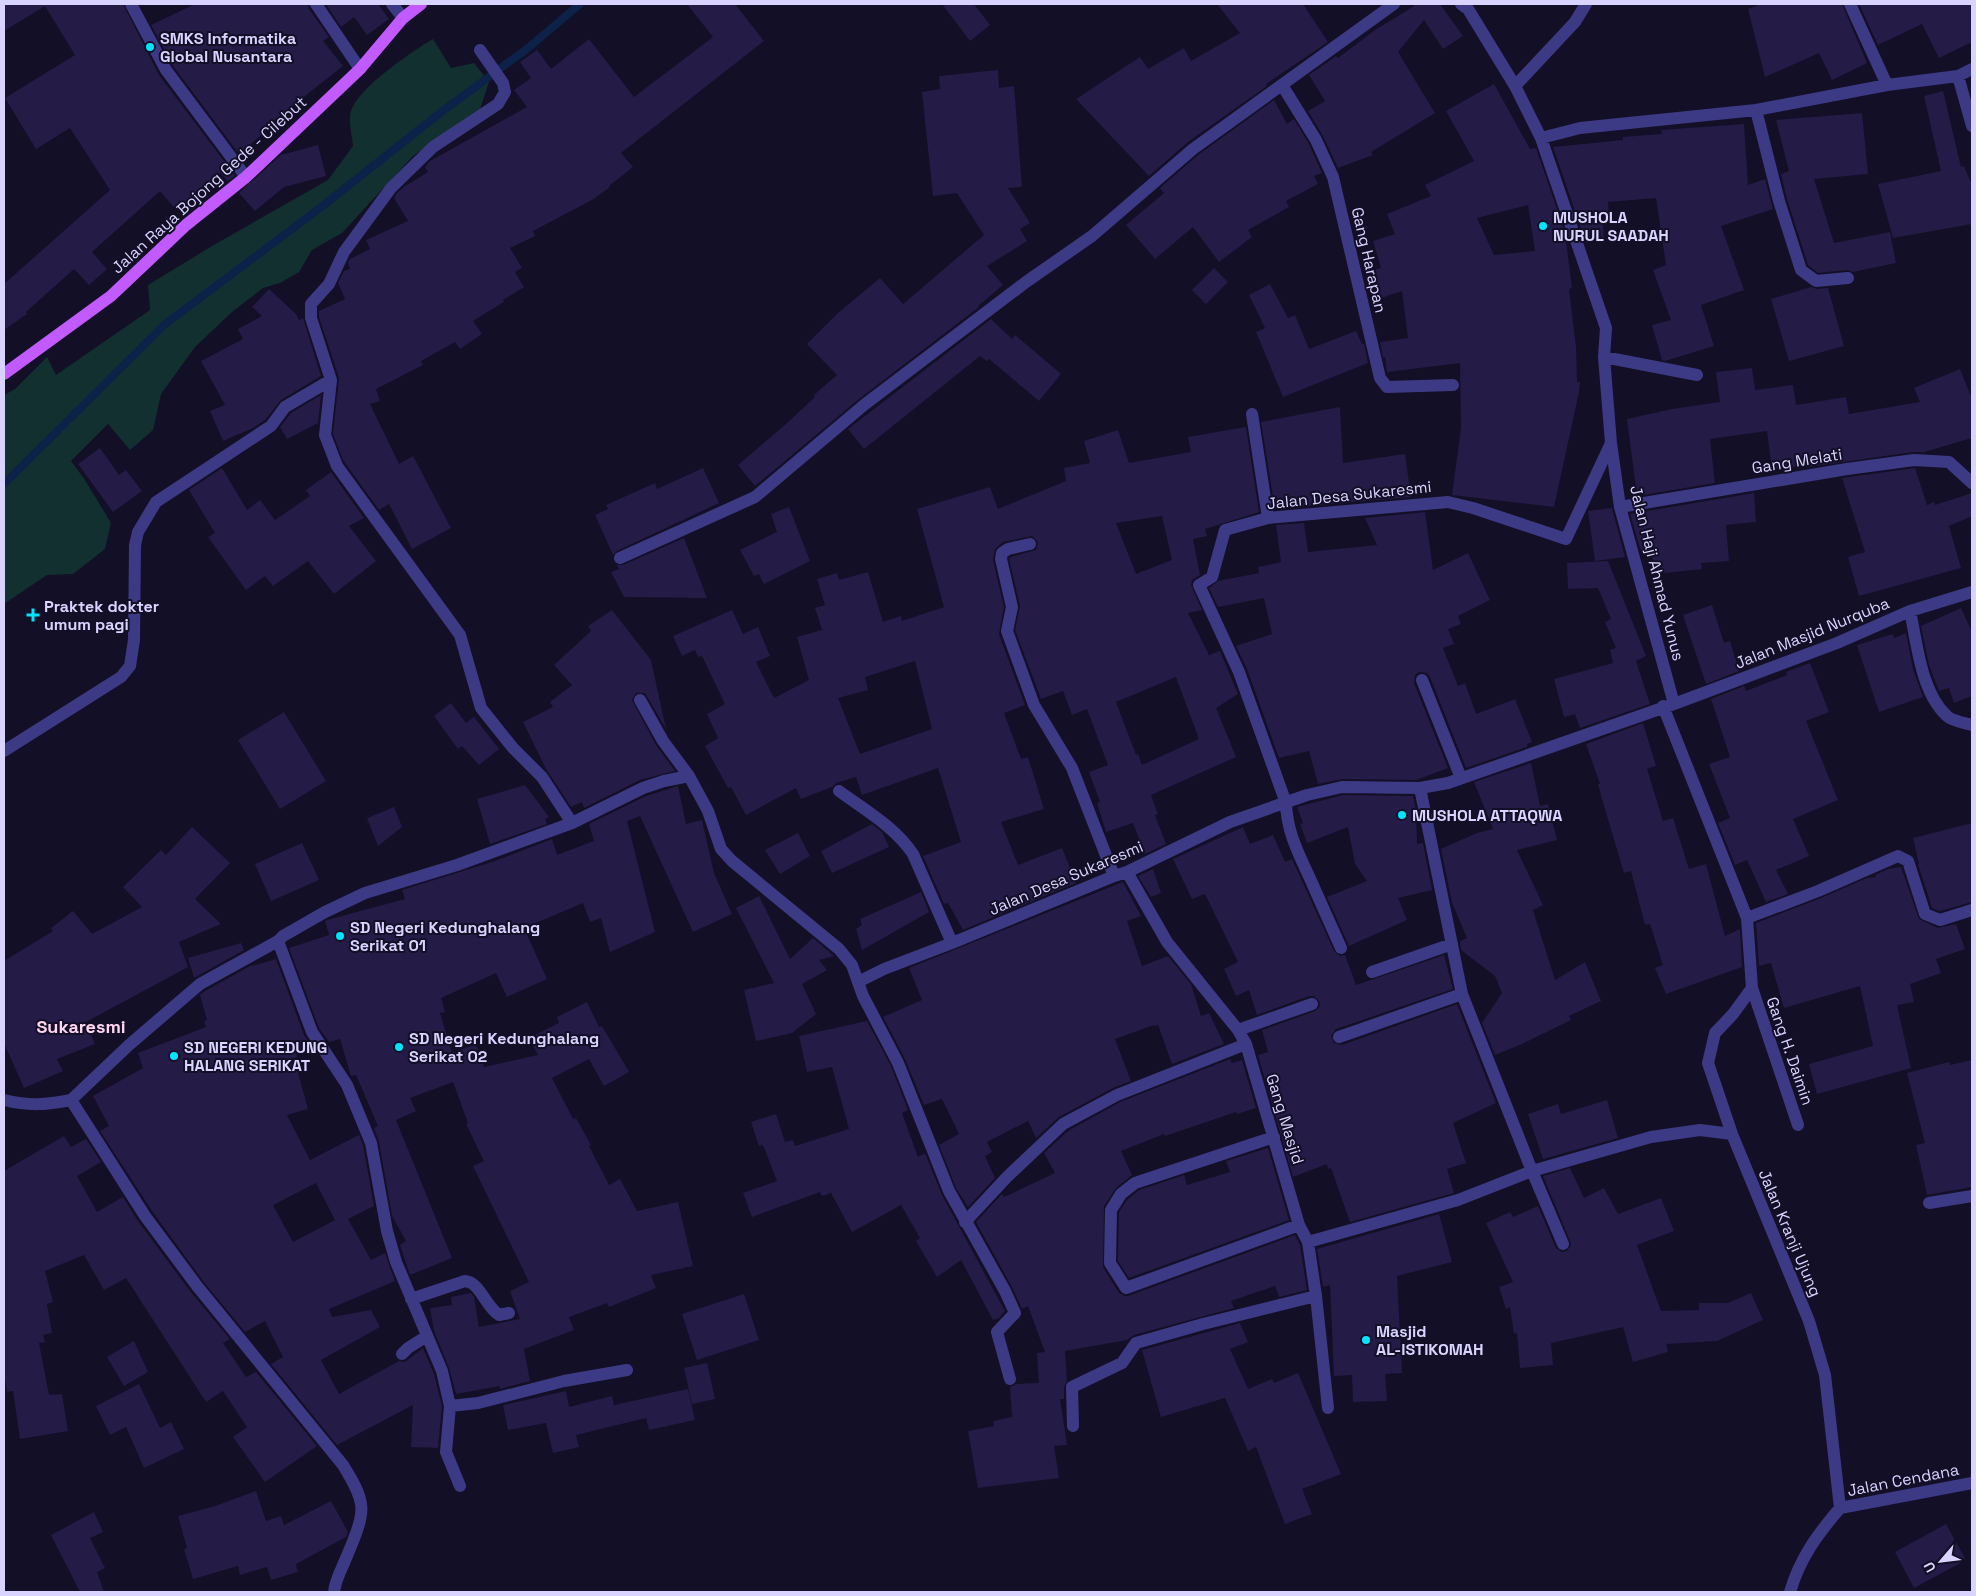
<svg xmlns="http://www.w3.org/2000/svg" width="1976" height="1596" font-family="'Space Grotesk',sans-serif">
<rect width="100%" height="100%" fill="#130f26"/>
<!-- green -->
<path fill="#12302f" d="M433 39 451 68 474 63 489 82 480 109 413 156 342 233 312 250 299 272 280 283 263 288 232 312 195 347 161 394 153 430 130 450 108 424 71 461 85 480 111 523 105 549 73 574 47 575 4 604V395L15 389 47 357 56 375 150 310 148 285 212 246 328 180 353 146C352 136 348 120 351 111 359 87 411 52 433 39Z"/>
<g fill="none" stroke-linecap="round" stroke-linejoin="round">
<!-- stream -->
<path stroke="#0c2248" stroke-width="8" d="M4 484 164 325 320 208 440 113 528 48 580 4"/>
</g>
<!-- building -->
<path fill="#241b47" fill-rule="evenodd" d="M4 4H123L159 75 227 165 220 171 230 169 235 176 228 181 220 173 176 210 160 191 92 252 107 269 89 285 74 269 26 312 27 314 4 330V284L110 190 70 128 36 149 5 98 75 55 45 6 4 31Z
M195 4H308L309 9 329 37 323 41 343 66 272 122 274 124 239 154 173 66 151 25Z
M326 4H378L389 19 367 35 354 17 341 27Z
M687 4H735L764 41 621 153 633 167 609 186 610 187 592 200 533 231 535 236 510 248 522 268 515 272 524 287 503 300 504 302 473 321 482 334 460 349 455 342 421 361 423 365 376 389 380 401 370 404 399 464 413 456 451 528 412 549 389 504 379 510 343 460 333 434 339 378 319 317V311L345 299 338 283 344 271 350 269 348 263 350 259 370 249 366 240 408 221 394 198 397 193 405 186 428 172 425 167 430 161 527 107 514 90 531 78 520 62 537 50 551 69 589 39 634 97 713 37Z
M942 4H974L990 25 970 41Z
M1217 4H1303L1328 42 1266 84 1267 86 1188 142 1149 176 1076 99 1140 57 1148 69 1184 48 1191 61 1240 33Z
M1413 4H1440L1463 36 1443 49 1424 20 1398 52 1435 113 1371 152 1373 155 1338 168 1323 136 1308 111 1325 101 1309 75 1336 56 1338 58 1375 30 1403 13 1414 6Z
M1761 4H1842L1867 63 1832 80 1819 53 1765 77 1748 9Z
M1859 4H1972V42L1939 58 1922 24 1878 45Z
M998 70 999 88 1014 86 1022 187 1008 188 1030 223 1020 229 1027 241 987 266 1003 285 978 306 979 307 859 399 755 486 738 465 786 424 815 397 814 395 837 375 807 344 838 313 880 278 903 304 984 235 957 193 933 196 922 92 940 89 939 76Z
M1494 84 1530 149 1536 148 1568 241H1566L1572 288 1569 289 1576 347 1577 382H1580L1579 392 1554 507 1452 495 1461 428 1460 363 1387 372 1385 357H1383L1380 342 1408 338 1402 291 1381 298 1372 270 1381 268 1373 241 1395 234 1387 214 1431 196 1425 185 1474 161 1446 111ZM1528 205 1535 251 1494 255 1477 218Z
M1943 91 1961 167 1964 166 1972 185V224L1893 238 1878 184 1941 171 1924 96Z
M1274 100 1287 124 1294 119 1309 144 1322 173 1314 176 1318 184 1286 201 1289 207 1248 230 1252 237 1219 262 1193 227 1155 259 1126 225 1164 193 1160 188 1198 155Z
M1862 113 1868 174 1814 179 1834 243 1890 232 1896 263 1853 272 1847 270 1818 273 1808 265 1787 199 1781 174 1789 171 1776 120Z
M1744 124 1748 185 1765 179 1773 209 1721 226 1744 290 1701 305 1714 346 1665 361 1662 360 1652 325 1671 320 1653 270 1666 265 1656 198 1608 202 1609 213H1602L1604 239 1585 240 1553 147 1623 140V137L1662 134 1661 130Z
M318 145 326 176 284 187 255 211 239 193 281 155Z
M1214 268 1228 282 1206 304 1192 290Z
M1270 284 1288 318 1295 315 1309 349 1356 331 1362 344H1364L1368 363 1283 397 1256 332 1265 328 1249 295Z
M1811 287 1817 289 1828 288 1844 346 1789 361 1771 299Z
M269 289 296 314 299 320 303 318 321 376 281 400 265 420 253 428 223 441 210 411 225 405 201 361 243 339 238 329 262 316 252 307Z
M991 319 1012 339 1015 335 1061 374 1039 401 989 359 987 361 980 356 864 449 848 429Z
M1752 368 1755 390 1793 385 1796 405 1846 397 1849 414 1920 402 1914 388 1960 369 1972 399V438L1924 452H1913L1808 467 1807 465 1772 470 1767 431 1710 439 1715 483 1637 496 1627 419 1672 409 1720 402 1716 372Z
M321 395 318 423 287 439 280 427 291 413Z
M1340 407 1343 463 1405 454 1411 497 1275 509 1261 422Z
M1246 427 1259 512 1205 529 1207 536 1193 539 1200 575 1192 580 1191 585 1202 610 1188 613 1209 655 1220 651 1238 694 1216 708 1236 757 1151 795 1158 814 1155 815 1166 844 1145 854 1133 823 1106 832 1097 803 1100 802 1089 772 1108 765 1087 709 1072 715 1063 691 1041 699 1015 630 1020 606 1009 559 1011 557 1036 550 1038 542 1032 536 1003 542 995 549 993 560 1004 607 999 634 1025 705 1004 713 1021 759 1028 757 1044 809 1001 822 1018 865 1062 848 1076 883 963 930 948 903 944 904 923 856 961 842 938 768 862 795 856 777 836 783 832 787 801 799 796 788 746 815 731 787 728 788 705 746 718 738 707 714 725 704 702 656 698 657 695 650 682 656 673 636 732 610 743 634 758 627 770 656 756 662 774 698 809 680 797 637 822 630 815 608 825 605 817 579 837 573 839 580 868 572 883 622 901 616 902 621 944 607 917 509 990 487 998 509 1066 481 1064 468 1090 463 1084 441 1118 430 1129 463 1191 452 1188 437ZM1162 516 1172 560 1136 574 1116 523ZM915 661 932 729 860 754 838 698 868 690 865 677ZM1176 677 1199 739 1142 765 1138 754 1136 755 1116 702Z
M100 448 119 475 126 470 142 491 113 512 78 464Z
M222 468 247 510 260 500 275 520 310 496 306 490 331 472 364 518 349 526 376 561 334 594 308 561 273 586 265 576 246 590 208 537 215 533 189 490Z
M703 468 719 503 617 551 613 555 595 515 608 509 606 505 655 483 657 489Z
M1915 468 1927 505 1934 502 1935 505 1972 493V516L1949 526 1961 568 1859 596 1848 557 1865 552 1842 478Z
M1754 493 1756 522 1726 525 1729 561 1701 563 1702 569 1655 574 1652 553 1642 555 1630 514Z
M789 507 810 561 764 584 759 574 754 576 740 550 777 532 771 514Z
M1612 508 1625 557 1595 561 1588 511Z
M1425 512 1433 570 1468 553 1490 600 1458 616 1461 624 1448 629 1454 644 1443 648 1458 686 1465 683 1476 714 1515 699 1532 742 1527 744V747L1466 768 1430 677 1427 673 1419 672 1415 675 1414 683 1448 768 1416 780 1342 779 1318 784 1309 751 1279 758 1247 669 1236 646 1272 634 1264 598 1218 607 1209 588 1218 581 1259 573 1258 567 1281 562 1276 525 1304 523 1308 552 1377 545 1365 518Z
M684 538 707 598 624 597 611 572 619 569 617 565H623Z
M1608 561 1646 656 1636 661 1650 704 1580 728 1575 714 1564 717 1554 679 1613 663 1610 650 1616 648 1605 622 1611 619 1598 588 1568 589 1567 563Z
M1712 605 1724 643 1730 641 1739 671 1706 684 1683 615Z
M1961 608 1972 632V696L1954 703 1949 688 1939 691 1929 665 1921 626Z
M612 610 651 660 666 729 645 693H636L632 700 656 745 675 771 640 780 584 808 582 802 571 807 546 769 523 722 553 707 550 702 572 685 554 665 591 631 588 626Z
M1906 633 1913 669 1923 697 1879 712 1857 645 1893 634 1894 638Z
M1810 663 1829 712 1806 721 1838 800 1793 819 1809 856 1776 870 1788 894 1766 902 1747 860 1735 865 1718 823 1730 818 1709 764 1730 757 1711 699 1744 686 1746 691 1787 675 1786 672Z
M451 703 466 723 474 717 499 749 479 765 462 746 458 749 434 716Z
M284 712 326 781 280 809 238 740Z
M1643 723 1656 766 1647 769 1663 821 1673 818 1689 869 1706 864 1725 936 1740 929 1742 967 1666 994 1655 968 1663 965 1650 924 1645 925 1631 871 1624 873 1602 799 1598 784H1600L1586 744Z
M1531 763 1540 806 1548 804 1557 840 1517 850 1543 905 1533 910 1555 980 1585 962 1601 1001 1569 1016 1571 1020 1522 1044 1495 1055 1482 1023 1502 993 1495 976 1461 950 1460 941 1467 938 1452 903 1441 849 1477 833 1493 829 1474 782Z
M525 785 549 817 545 819 547 824 490 844 477 799Z
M678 786 686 824 702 820 714 873 732 914 693 932 640 816 627 821 655 932 610 952 601 918 590 922 583 903 524 928 547 979 507 997 496 973 441 998 445 1012 440 1013 452 1053 476 1044 484 1067 538 1055 529 1038 559 1023 557 1017 587 1002 599 1027 602 1026 629 1072 604 1086 589 1059 552 1078 573 1119 576 1118 591 1145 589 1146 609 1185 620 1179 637 1211 678 1202 693 1266 651 1275 656 1288 609 1307 607 1303 569 1317 574 1330 524 1349 530 1381 500 1389V1386L456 1394 449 1368 434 1331 430 1308 452 1305 451 1297 471 1293 474 1297 479 1327 520 1319 510 1291 529 1282 473 1166 484 1161 466 1124 468 1123 453 1082 410 1098 416 1111 396 1120 452 1258 410 1275 400 1245 406 1241 392 1216 379 1142 374 1128 378 1126 356 1075 351 1076 340 1039 329 1042 319 1028 289 948 329 935 325 921 327 920 405 899 402 890 495 861 552 839 557 855 594 841 589 824 646 796Z
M1343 795 1413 796 1416 811 1417 844 1423 843 1432 890 1398 898 1407 920 1349 946 1327 897 1367 881 1355 864 1348 827 1307 843 1300 824 1303 823 1297 807Z
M394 807 402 827 378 846 367 818Z
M1972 823V902L1940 911 1932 908 1918 864H1919L1913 838Z
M872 824 882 832 889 847 832 873 821 851Z
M192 827 230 863 195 899 221 924 179 942 188 967 86 1022 95 1044 57 1059 63 1071 24 1088 4 1043V961L53 931 51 928 73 911 92 934 142 907 123 887 161 850 166 855Z
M1243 827 1250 844 1273 835 1285 862 1292 859 1334 951 1340 956 1345 955 1356 985 1444 955 1453 989 1336 1029 1331 1036 1334 1043 1342 1045 1457 1004 1496 1103 1453 1123 1466 1163 1447 1169 1454 1193 1350 1222 1331 1168 1328 1169 1327 1164 1293 1177 1258 1055 1268 1052 1262 1030 1315 1011 1320 1006 1319 1001 1314 996H1309L1257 1015 1249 990 1236 996 1224 969 1238 962 1205 894 1192 899 1173 859Z
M798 833 810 856 780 874 765 850Z
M302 843 319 880 271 901 255 864Z
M1901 867 1919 919 1938 928 1956 924 1965 949 1936 959 1941 973 1910 984 1914 1002 1897 1005 1911 1068 1817 1094 1809 1064 1873 1046 1860 986 1784 1008 1771 963 1759 966 1756 923 1821 898 1867 878 1876 877 1875 875 1888 869Z
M1153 869 1161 893 1151 897 1138 876Z
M1123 882 1141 916 1127 921 1142 966 1168 956 1191 984 1201 1016 1209 1013 1224 1044 1172 1064 1158 1025 1155 1026 1154 1025 1115 1039 1131 1081 1113 1088 1059 1117 1036 1138 1028 1121 987 1142 992 1152 985 1156 995 1178 968 1207 956 1188 939 1145 959 1134 942 1099 924 1105 905 1059 883 1017 922 1000 909 968Z
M921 892 929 912 862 950 856 929 862 925 860 919Z
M759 896 790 959 813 938 834 956 819 960 827 970 802 984 816 1014 792 1033 756 1041 744 990 774 983 736 908Z
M241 943 244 950 194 978 188 958Z
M276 959 304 1035 312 1047 296 1051 297 1057 294 1058 308 1109 287 1115 310 1160 359 1135 363 1145 374 1206 348 1219 371 1260 385 1253 395 1281 329 1309 332 1317 371 1310 380 1327 321 1360 339 1394 399 1361 405 1362 423 1348 434 1374 442 1406 438 1448 411 1447 413 1405 337 1445 271 1364 283 1357 265 1321 245 1332 203 1281 152 1211 100 1131 109 1126 93 1096 143 1068 138 1053 206 1027 204 1021 207 1020 200 995 205 991 252 965V966ZM316 1183 335 1220 293 1242 273 1205Z
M867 1021 891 1066 908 1110 902 1113 918 1157 925 1153 942 1195 1005 1311 999 1318 993 1320 961 1260 937 1277 916 1241 920 1238 901 1205 852 1232 831 1193 822 1196 820 1192 752 1217 743 1193 777 1181 763 1145 759 1146 751 1122 776 1114 785 1142 793 1140 795 1146 849 1129 832 1067 807 1072 799 1036Z
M1230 1059 1232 1063 1242 1060 1256 1108 1237 1114 1236 1112 1165 1136 1164 1134 1121 1151 1132 1175 1116 1188 1104 1206 1103 1267 1119 1293 1125 1296H1128L1295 1235 1300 1245 1307 1290 1279 1297 1275 1286 1231 1301 1234 1308 1134 1335 1127 1340 1065 1351 1067 1381 1064 1387V1399H1060L1067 1445 1054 1446 1059 1478 978 1488 968 1431 994 1426 993 1421 1012 1417 1010 1387 1016 1384 1039 1383 1037 1353 1045 1352 1028 1306 1022 1309 1012 1287 976 1222 1002 1194 1004 1197 1055 1173 1044 1153 1068 1131 1120 1102Z
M1972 1060V1187L1927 1195 1916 1145 1925 1143 1907 1073 1949 1062 1950 1065Z
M1607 1100 1618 1138 1543 1159 1528 1114 1558 1104 1561 1114Z
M64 1136 71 1147 86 1139 101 1162 77 1176 97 1212 123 1197 138 1221 190 1291 230 1339 223 1343 246 1377 256 1372 317 1446 265 1482 233 1437 247 1427 223 1391 206 1402 126 1278 104 1290 84 1255 45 1271 53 1302 47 1304 52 1333 43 1335 45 1342 39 1343 49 1395 62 1394 68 1431 20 1439 13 1391 7 1392 4 1373V1171Z
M1268 1148 1289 1220 1129 1278 1118 1261 1119 1212 1127 1200 1139 1190 1184 1175 1187 1185 1230 1172 1226 1161Z
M1570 1168 1584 1198 1604 1188 1618 1214 1661 1198 1674 1231 1637 1245 1661 1311 1699 1310V1303H1728L1751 1293 1763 1320 1717 1341 1666 1344 1668 1352 1633 1362 1623 1327 1551 1343 1553 1365 1520 1368 1517 1333 1514 1334 1510 1307 1506 1309 1499 1287 1513 1282 1486 1223 1510 1212 1513 1217 1538 1206 1556 1248 1562 1252 1567 1251 1571 1245 1570 1241 1543 1176Z
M1439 1214 1452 1262 1397 1276 1402 1373 1385 1374 1387 1401 1353 1402 1352 1375 1334 1376 1330 1285 1323 1287 1317 1249Z
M744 1294 759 1340 697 1360 682 1314Z
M1240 1323 1248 1342 1230 1349 1248 1389 1272 1379 1274 1383 1298 1373 1341 1474 1302 1489 1312 1514 1285 1524 1256 1447 1248 1451 1225 1398 1161 1417 1142 1350Z
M134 1341 148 1372 124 1386 107 1357Z
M707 1363 715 1399 692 1404 684 1368Z
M139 1384 160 1428 171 1422 184 1449 144 1468 126 1427 110 1435 96 1406Z
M688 1389 695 1420 649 1430 646 1418 576 1435 579 1447 553 1453 546 1423 508 1430 503 1405 566 1391 569 1407 612 1396 614 1405Z
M256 1491 266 1521 281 1516 284 1525 331 1501 348 1532 346 1537 296 1564 298 1572 271 1580 267 1567 240 1575 238 1566 193 1579 184 1549 187 1548 178 1516 215 1506Z
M94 1512 103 1532 90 1538 105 1568 97 1572 104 1592H80L51 1535Z
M1946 1524 1966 1560 1914 1588 1895 1552Z"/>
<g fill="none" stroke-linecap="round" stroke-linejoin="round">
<!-- minor -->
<path stroke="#3d3a85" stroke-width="12" d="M131 4 166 70 246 177
M316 4 360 69
M392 4 403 18
M1461 4 1468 9 1515 86 1541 138 1606 328 1604 357 1611 443 1620 507 1674 704
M1850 4 1887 85
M480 50 503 83 505 92 498 104 433 147 391 188 344 252 329 284 311 304V318L331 380 325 435 337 466 460 635 481 708 513 748 542 777 572 823
M1958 76 1972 126
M1282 85 1316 140 1333 177 1380 378 1387 387 1453 385
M1515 86 1575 22 1586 4
M1756 110 1779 201 1801 270 1816 281 1848 278
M1541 138 1580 128 1756 110 1887 85 1958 76 1972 69
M1604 357 1697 375
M1252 414 1268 518
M1620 507 1847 469 1914 460 1949 462 1972 483
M1030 544 1008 549 1002 553 1001 559 1012 607 1007 631 1034 705 1072 768 1114 876
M620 558 755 497 864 405 1026 282 1092 236 1193 149 1394 4
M1910 611C1917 643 1921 693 1947 716 1952 721 1965 723 1972 725
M1422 680 1461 778
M640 700 663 741 689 776
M1663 706 1747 918 1752 988 1798 1125
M4 751 121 677 130 666 134 640 135 545 138 532 156 502 271 426 285 407 331 380
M1420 788 1462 994 1532 1171 1563 1244
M839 791C865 810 895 827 913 854L952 943
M1127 872 1167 942 1238 1030 1246 1044 1299 1225 1308 1242 1316 1296 1328 1408
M1747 918 1818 891 1898 856 1908 861 1925 914 1940 920 1972 910
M278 941 312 1032 347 1085 371 1143 387 1231 396 1262 442 1371 450 1406 446 1452 460 1486
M1341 948C1331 926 1322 905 1312 883 1300 856 1287 834 1286 803L1239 672 1199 585 1212 577 1225 530 1268 518 1448 502 1473 508 1566 539 1611 443
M1372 972 1452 944
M858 982 863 996 898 1063 949 1191 1005 1291 1015 1313 997 1332 1010 1379
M1752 988 1733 1014 1715 1033 1708 1063 1732 1134 1809 1321 1825 1375 1840 1508
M1238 1030 1312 1004
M1339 1037 1462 994
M4 1100C29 1106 45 1105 71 1100
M71 1100 129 1045 200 984 278 941 283 936 325 912 365 893 457 865 572 823 643 788 664 781 689 776 708 811 721 849 732 861 839 949 852 965 858 982 884 969 952 943 1114 876 1127 872 1230 822 1307 795 1342 787 1420 788 1448 783 1674 704 1837 643 1910 611 1972 592
M71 1100 145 1216 197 1286 343 1465C350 1477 359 1490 361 1504 364 1520 350 1548 344 1563 340 1572 335 1582 334 1592
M1274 1137 1135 1183 1121 1194 1111 1210 1110 1263 1126 1288 1299 1225
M1929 1203 1972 1196
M965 1222 1007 1177 1063 1124 1117 1095 1246 1044
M1308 1242 1458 1200 1532 1171 1651 1137 1700 1130 1732 1134
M411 1299 465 1281C480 1282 485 1306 499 1315L509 1313
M402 1354 408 1348 427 1336
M450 1406 478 1403 564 1381 627 1370
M1073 1426 1072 1387 1122 1363 1136 1343 1203 1324 1316 1296
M1840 1508 1972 1483
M1790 1592C1800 1558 1817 1535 1840 1508"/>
<!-- major -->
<path stroke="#c25bff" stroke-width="12" d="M4 374 111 296 186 225 246 177 360 69 403 18 421 4"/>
</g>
<!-- markers -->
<g fill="#00e5ff" stroke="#130f26" stroke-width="2">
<circle cx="150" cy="47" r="5"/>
<circle cx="1543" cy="226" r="5"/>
<path d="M30.5 607.5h5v5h5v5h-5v5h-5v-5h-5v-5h5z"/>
<circle cx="1402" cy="815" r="5"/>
<circle cx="340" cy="936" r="5"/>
<circle cx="399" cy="1047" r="5"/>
<circle cx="174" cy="1056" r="5"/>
<circle cx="1366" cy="1340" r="5"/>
</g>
<g text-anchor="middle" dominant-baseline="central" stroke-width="4" stroke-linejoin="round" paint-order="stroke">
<!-- poi labels -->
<g font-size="16" font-weight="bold" fill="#d9d4ff" stroke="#130f26" text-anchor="start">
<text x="160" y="38">SMKS Informatika<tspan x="160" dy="18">Global Nusantara</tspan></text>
<text x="1553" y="217">MUSHOLA<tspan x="1553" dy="18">NURUL SAADAH</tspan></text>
<text x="44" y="606">Praktek dokter<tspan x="44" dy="18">umum pagi</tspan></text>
<text x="1412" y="815">MUSHOLA ATTAQWA</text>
<text x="350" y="927">SD Negeri Kedunghalang<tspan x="350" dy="18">Serikat 01</tspan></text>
<text x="409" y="1038">SD Negeri Kedunghalang<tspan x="409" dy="18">Serikat 02</tspan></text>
<text x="184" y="1047">SD NEGERI KEDUNG<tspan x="184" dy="18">HALANG SERIKAT</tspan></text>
<text x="1376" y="1331">Masjid<tspan x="1376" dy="18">AL-ISTIKOMAH</tspan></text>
</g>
<!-- street labels -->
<g font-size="16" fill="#d9d4ff" stroke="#130f26">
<text transform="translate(209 185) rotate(-42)">Jalan Raya Bojong Gede - Cilebut</text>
<text transform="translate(1369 260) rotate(77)">Gang Harapan</text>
<text transform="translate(1797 461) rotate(-9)">Gang Melati</text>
<text transform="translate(1349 495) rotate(-6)">Jalan Desa Sukaresmi</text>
<text transform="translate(1657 573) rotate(76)">Jalan Haji Ahmad Yunus</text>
<text transform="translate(1812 633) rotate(-22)">Jalan Masjid Nurquba</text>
<text transform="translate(1066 878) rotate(-23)">Jalan Desa Sukaresmi</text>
<text transform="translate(1790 1051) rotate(71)">Gang H. Daimin</text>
<text transform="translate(1285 1119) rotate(73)">Gang Masjid</text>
<text transform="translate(1790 1233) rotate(67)">Jalan Kranji Ujung</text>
<text transform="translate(1903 1480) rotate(-11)">Jalan Cendana</text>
</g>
<!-- neighbourhood labels -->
<g font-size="18" font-weight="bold" fill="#ffd6f0" stroke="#130f26">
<text x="81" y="1026">Sukaresmi</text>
</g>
</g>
<!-- border -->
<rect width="1976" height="1596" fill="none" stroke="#d9d4ff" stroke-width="10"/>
<!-- north arrow -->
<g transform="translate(1941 1561) rotate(242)" stroke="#130f26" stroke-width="4" paint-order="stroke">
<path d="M0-4L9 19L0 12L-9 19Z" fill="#d9d4ff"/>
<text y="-8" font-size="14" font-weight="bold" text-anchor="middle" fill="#d9d4ff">U</text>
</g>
</svg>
